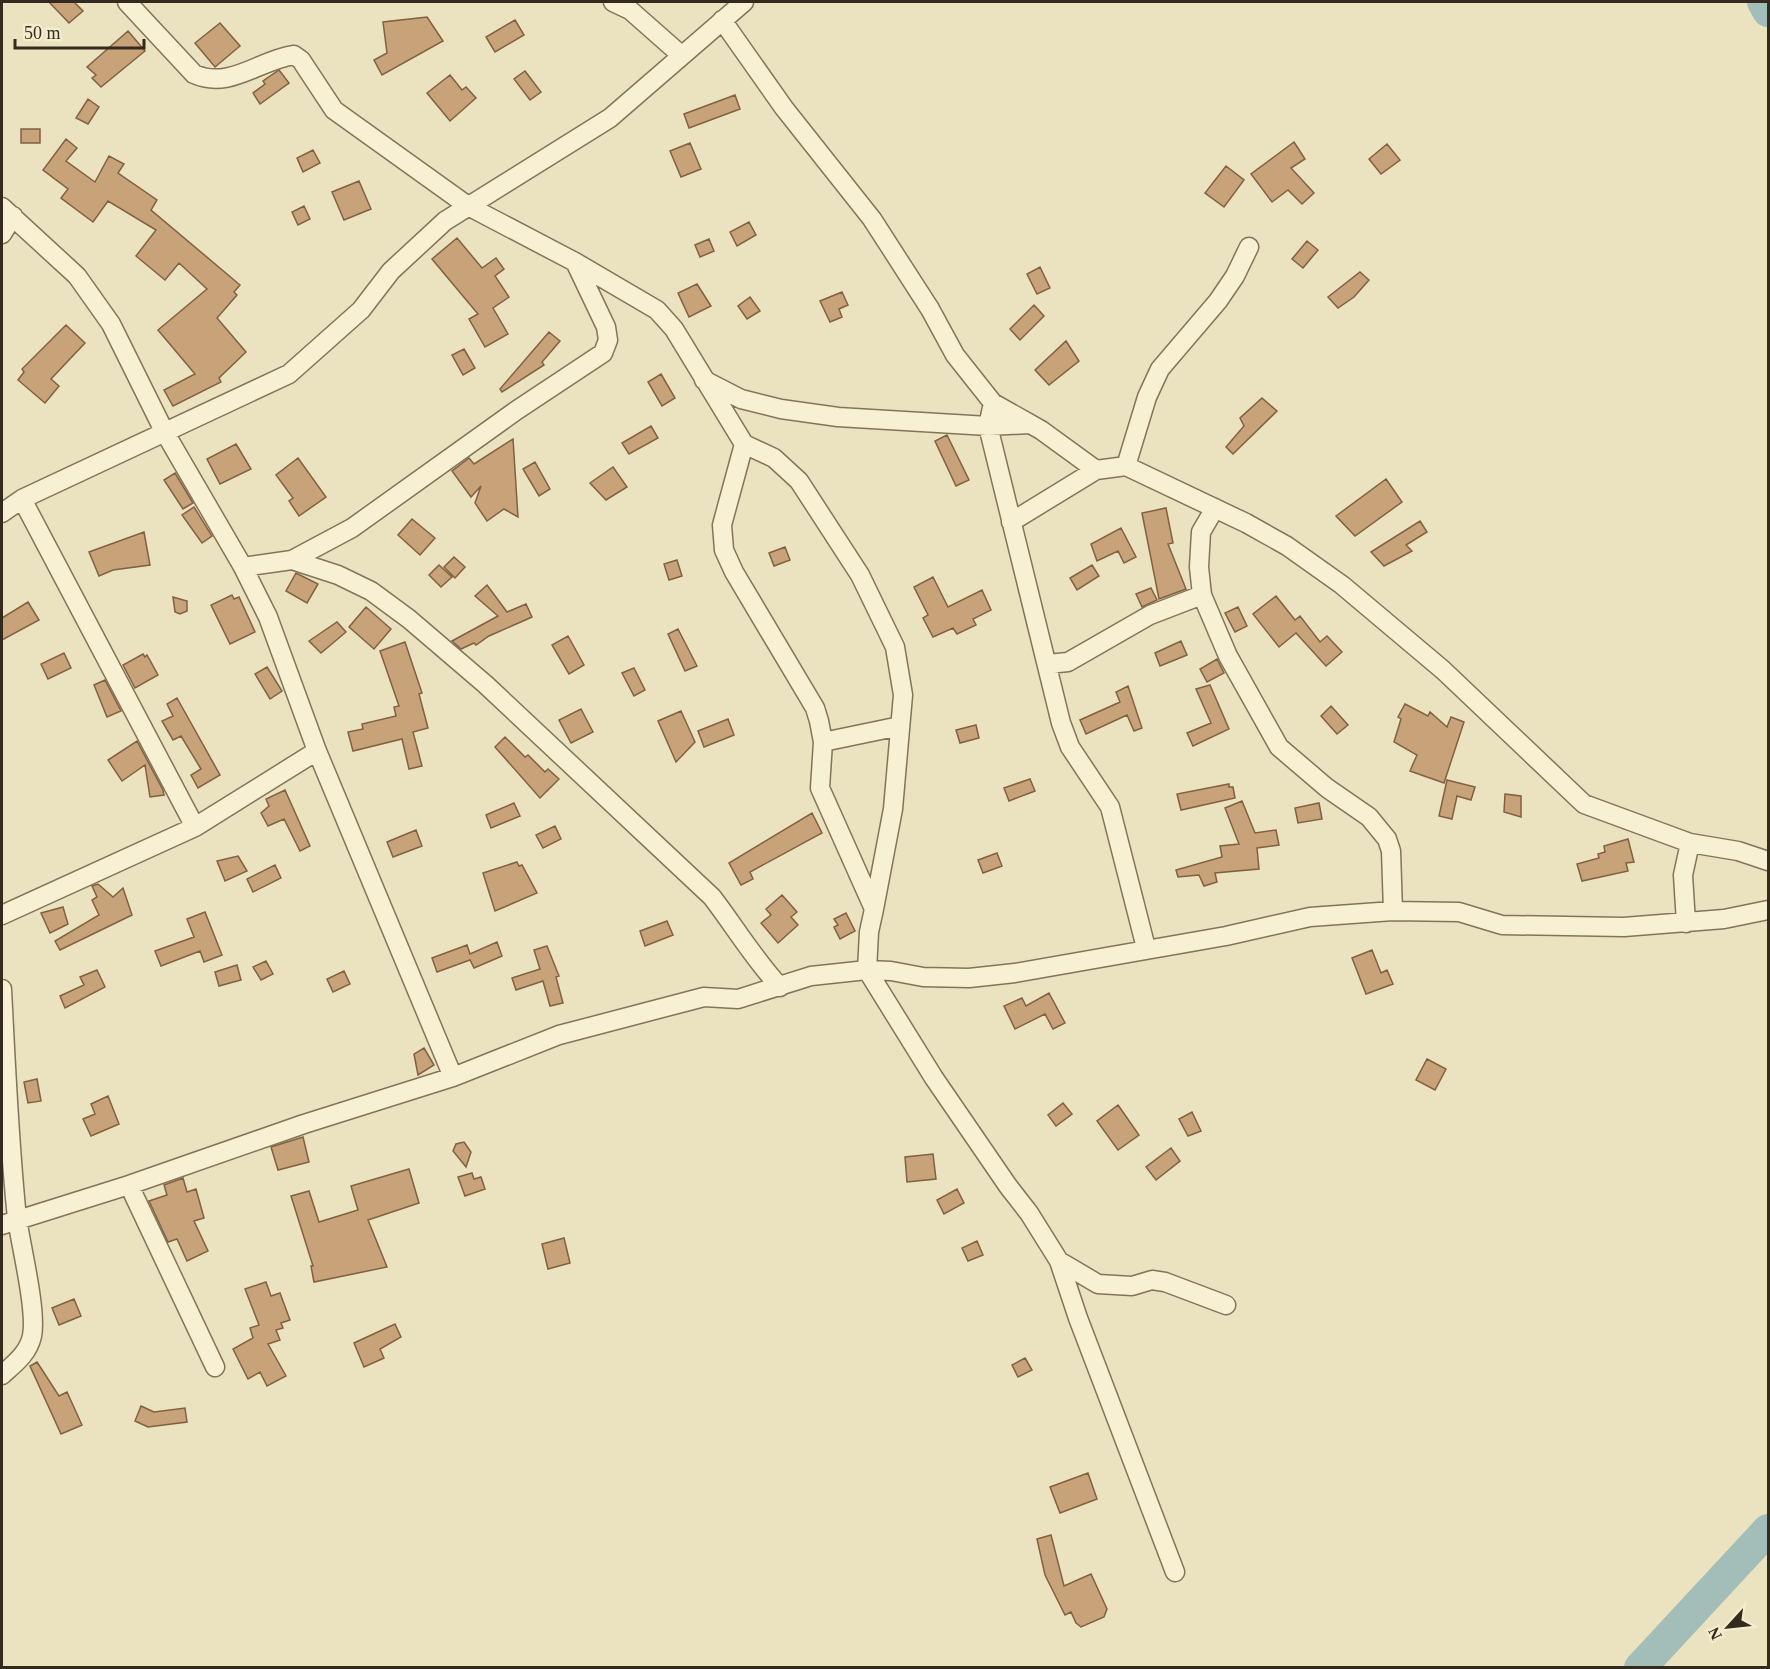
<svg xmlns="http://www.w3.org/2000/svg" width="1770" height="1669" font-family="Georgia,serif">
<rect width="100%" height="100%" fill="#ebe3c0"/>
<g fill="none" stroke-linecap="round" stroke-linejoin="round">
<!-- river -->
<path stroke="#a3beb9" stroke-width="32" d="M1763 2 1768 11
M1640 1668 1768 1530"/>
</g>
<!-- building -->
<path fill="#c8a278" stroke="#816140" stroke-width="1.5" d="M49 2H74L83 11 69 23Z
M427 17 443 41 382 75 374 60 387 53 383 22Z
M515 20 524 35 495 52 486 37Z
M220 23 240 46 215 67 195 43Z
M128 31 145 51 101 87 92 78 96 75 87 67Z
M279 70 289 83 260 104 253 93 265 84 263 81Z
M525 71 541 92 530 100 514 79Z
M450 75 462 90 466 87 476 98 450 121 427 93Z
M735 95 740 109 689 128 684 114Z
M88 99 99 107 88 124 76 118Z
M21 129H40V143H21Z
M66 139 77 148 66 161 95 182 109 156 124 164 118 173 157 200 151 210 240 285 234 292 237 295 217 318 246 352 219 378 221 382 173 406 164 390 195 374 158 330 207 289 179 263 165 280 136 256 156 230 108 201 93 222 61 198 68 189 43 170Z
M1294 142 1305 159 1291 168 1314 193 1302 204 1288 190 1272 202 1251 174Z
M690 143 701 169 681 177 670 151Z
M1387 144 1400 160 1381 174 1369 159Z
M313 150 320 163 303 172 297 158Z
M1226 166 1244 180 1224 207 1205 193Z
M359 181 371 209 344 220 332 192Z
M304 206 310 219 298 225 292 212Z
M749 222 756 235 737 246 730 232Z
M457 238 482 268 496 258 504 269 495 276 509 297 493 308 508 334 485 347 469 319 478 314 432 259Z
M709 239 714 251 700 257 695 245Z
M1307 241 1318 250 1303 268 1292 259Z
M1040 267 1050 288 1037 294 1027 274Z
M1360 272 1369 280 1354 297 1338 308 1328 297Z
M697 284 711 306 689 317 678 293Z
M842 292 848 305 839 309 842 317 830 322 820 301Z
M750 297 760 311 747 319 738 306Z
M1034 305 1044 316 1020 340 1010 329Z
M66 325 85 343 51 379 59 386 45 403 18 380 24 372 22 369Z
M549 332 560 341 542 362 544 365 502 392 500 389Z
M1066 341 1079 361 1049 385 1035 370Z
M464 349 475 368 463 375 452 355Z
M661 374 675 398 662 406 648 382Z
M1262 398 1277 411 1233 454 1226 447 1244 426 1240 418Z
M651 426 658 438 629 454 622 443Z
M947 435 969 480 956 486 935 441Z
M513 439 518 517 504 509 487 521 475 503 481 486 471 497 452 471 469 458 474 464Z
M236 444 251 469 220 484 207 459Z
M298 458 326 497 299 516 289 501 293 498 276 475Z
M535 462 550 489 539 496 523 469Z
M613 467 627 487 606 500 590 483Z
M175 473 193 503 183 509 164 480Z
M1386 479 1402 502 1355 536 1336 516Z
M194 507 212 536 202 543 182 515Z
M1166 508 1173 543 1168 544 1186 589 1159 599 1142 513Z
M412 519 435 538 420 555 398 535Z
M1420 521 1427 532 1406 545 1412 551 1384 566 1371 552Z
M1121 528 1136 557 1124 563 1118 551 1097 561 1091 544Z
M144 532 150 565 113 570 99 576 89 552Z
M785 547 790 560 774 566 769 553Z
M454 557 465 567 455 578 444 567Z
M677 560 682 576 669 580 664 564Z
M439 565 452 577 441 587 429 575Z
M1092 565 1099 576 1077 590 1070 578Z
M296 573 318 584 307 603 286 591Z
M933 577 948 607 982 590 991 610 973 619 976 625 957 634 953 628 933 637 923 618 928 615 914 587Z
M487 585 507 612 526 604 532 617 489 636 476 645 474 643 461 649 452 641 498 616 475 596Z
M1151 588 1157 600 1142 607 1136 594Z
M232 595 234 599 239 597 255 632 230 644 211 605Z
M1276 596 1295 620 1300 616 1320 642 1327 636 1342 652 1326 666 1296 633 1279 647 1253 614Z
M173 597 187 601V611L180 614 175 612Z
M28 602 39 620 2 640V618Z
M366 607 391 629 374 649 349 627Z
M1238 607 1247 626 1235 632 1225 613Z
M337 622 346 632 321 653 309 641Z
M678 629 697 666 685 671 668 634Z
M568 636 584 665 569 674 552 645Z
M1181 641 1187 655 1160 666 1155 653Z
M405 642 422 693 419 694 428 728 413 732 422 766 409 769 402 739 353 751 348 732 363 729 362 724 396 716 394 707 399 706 380 651Z
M64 653 71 668 48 679 41 664Z
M143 654 145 657 147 655 158 675 135 688 123 665Z
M1217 659 1224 673 1207 682 1200 669Z
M267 667 282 691 270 699 255 674Z
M634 668 645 690 634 696 622 673Z
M105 680 121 711 107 717 94 685Z
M1210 685 1229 729 1193 746 1187 733 1211 723 1196 689Z
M1128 686 1142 728 1134 731 1127 715 1086 734 1080 720 1120 702 1116 692Z
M177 698 220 775 198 788 191 775 201 769 181 736 173 740 162 721 173 716 167 704Z
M1405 704 1428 716 1430 712 1447 727 1451 717 1464 722 1444 783 1410 771 1417 755 1394 742 1401 719 1398 717Z
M1331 706 1348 725 1337 734 1321 716Z
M581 709 593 732 571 743 559 720Z
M681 711 695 742 676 762 658 721Z
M728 719 734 735 704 747 698 731Z
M976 725 979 738 960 743 956 730Z
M505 737 525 757 528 755 545 772 548 769 559 779 540 798 495 747Z
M137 741 163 790 164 795 150 797 145 765 122 781 108 760Z
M1030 779 1035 791 1009 801 1004 788Z
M1447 780 1475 787 1471 800 1457 796 1452 819 1439 816Z
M1229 784V787H1233L1235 798 1181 810 1177 794Z
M285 790 310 846 300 851 284 819 268 826 261 813 269 806 266 799Z
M1505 794 1521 796V817L1504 812Z
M1242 801 1255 833 1276 830 1279 845 1257 848 1259 869 1215 873 1217 882 1204 886 1199 875 1178 877 1176 870 1222 857 1220 846 1239 844 1225 808Z
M514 803 520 816 491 828 486 815Z
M1319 803 1322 819 1298 823 1295 808Z
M812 813 822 833 750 872 753 879 741 885 729 863Z
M555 826 561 839 543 848 536 835Z
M416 830 422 846 393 857 387 842Z
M1628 839 1634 862 1626 863 1628 871 1582 881 1577 864 1599 858 1598 854 1605 852 1604 846Z
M997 853 1002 866 983 873 978 860Z
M238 856 247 871 225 881 217 861Z
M517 862 519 866 522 865 537 893 495 911 483 873Z
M275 865 281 878 253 892 247 879Z
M98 884 113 897 123 888 132 915 60 950 55 941 99 915 92 900 97 897 92 886Z
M782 895 797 912 791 917 798 925 778 943 761 923 771 915 766 909Z
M63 907 68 924 50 933 41 913Z
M205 912 222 955 204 962 200 951 161 966 155 951 194 937 187 919Z
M846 913 855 931 840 939 834 927 838 925 834 919Z
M667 921 673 935 645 946 640 931Z
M497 942 502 956 474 968 470 960 437 972 432 958 467 945 470 954Z
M547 946 559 976 556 977 563 1003 550 1006 543 981 516 990 512 978 540 969 534 950Z
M1372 950 1381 973 1387 970 1393 984 1366 994 1352 958Z
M266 961 273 974 261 980 253 967Z
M237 965 241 980 219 986 215 972Z
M97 970 105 987 65 1008 60 996 84 985 80 977Z
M344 971 350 984 333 992 327 979Z
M1049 993 1065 1023 1053 1029 1045 1014 1015 1029 1004 1006 1022 998 1026 1006Z
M424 1048 434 1065 418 1075 414 1054Z
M1427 1059 1446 1069 1435 1090 1416 1080Z
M37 1079 41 1101 28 1103 24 1082Z
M108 1096 119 1124 91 1136 83 1119 95 1114 91 1104Z
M1063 1103 1072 1114 1056 1126 1048 1115Z
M1118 1105 1139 1135 1118 1150 1097 1121Z
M1192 1112 1201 1131 1188 1136 1179 1119Z
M303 1137 309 1162 278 1170 271 1147Z
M464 1142 471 1152 466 1167 453 1151 456 1144Z
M1171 1148 1180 1161 1156 1180 1146 1167Z
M933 1154 936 1179 907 1182 905 1157Z
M409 1169 419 1203 368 1220 387 1267 314 1282 311 1266H313L291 1196 309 1191 319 1222 358 1210 351 1186Z
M472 1173 474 1179 481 1177 485 1189 465 1196 458 1177Z
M183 1178 187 1192 196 1189 204 1218 194 1221 208 1251 187 1261 177 1239 168 1242 149 1201 167 1195 164 1185Z
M957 1189 964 1203 944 1214 937 1200Z
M564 1238 570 1263 548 1269 542 1244Z
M977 1241 983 1255 968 1261 962 1248Z
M266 1282 271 1296 280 1293 290 1320 281 1323 283 1328 276 1330 280 1340 268 1344 286 1376 267 1386 260 1372 248 1379 233 1349 253 1338 250 1328 259 1325 245 1289Z
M74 1299 81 1316 59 1325 52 1308Z
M395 1324 401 1337 380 1349 384 1358 364 1367 354 1343Z
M1025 1358 1032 1370 1018 1377 1012 1365Z
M37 1362 59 1396 67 1392 82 1425 61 1434 30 1366Z
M141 1406 154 1412 185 1408 187 1422 148 1427 135 1421Z
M1088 1473 1097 1499 1060 1513 1050 1487Z
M1051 1535 1064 1586 1091 1574 1107 1609 1104 1617 1081 1627 1076 1623 1071 1612 1065 1615 1045 1575 1037 1539Z"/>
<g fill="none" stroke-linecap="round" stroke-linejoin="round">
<defs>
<path id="street" d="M127 2 194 74C230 90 259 60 294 55L301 60 334 110 468 206 575 262 657 310 674 329 744 444 722 525 724 550 734 572 815 708 819 721 823 742 820 788 874 909 869 932 867 970 934 1078 1008 1186 1029 1213 1059 1261 1078 1318 1175 1572
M613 2 630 10 681 55
M722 20 784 108 872 219 930 309 955 355 993 403 1041 430 1096 470 1126 466 1246 523 1287 546 1342 585 1443 670 1584 804 1690 843 1738 851 1768 861
M2 207 77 276 111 324 164 431 243 567 268 617 317 751 453 1077
M2 234 13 216
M704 380 741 399 781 409 838 417 988 426 1030 424
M993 403 988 426 1061 723 1070 747 1110 807 1146 948
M744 444 774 458 799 481 860 575 895 647 903 695 893 809 874 909
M1126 466 1147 397 1160 369 1218 301 1235 276 1249 247
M22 499 195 827
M1215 508 1201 532 1199 567 1202 595 1228 656 1279 747 1327 788 1369 817 1387 839 1391 851 1393 911
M2 513 22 499 289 374 361 310 391 271 445 221 610 118 744 2
M1011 522 1096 470
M292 560 338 575 371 591 409 619 485 684 712 897C735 927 754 959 780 987
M243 567 292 560 352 528 517 410 603 353 608 340 606 327 575 262
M1048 664 1068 662 1150 615 1202 595
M823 742 900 726
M2 915 195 827 317 751
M1686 923 1683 875 1690 843
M2 989C6 1065 9 1142 17 1218 21 1247 37 1310 32 1336 28 1354 14 1364 2 1375
M129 1185 215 1367
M2 1225 129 1185 304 1124 453 1077 559 1035 704 997 738 999 811 976 867 970 891 971 923 977 969 978 1015 973 1226 936 1310 917 1393 911 1459 912 1502 925 1624 927 1724 919 1768 910
M1059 1261 1098 1284 1132 1286 1152 1280 1165 1282 1226 1305"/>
</defs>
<!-- street casing -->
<use href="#street" stroke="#837459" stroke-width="21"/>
<!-- street -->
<use href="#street" stroke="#f7f0d3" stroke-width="18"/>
</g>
<!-- border -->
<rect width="1770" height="1669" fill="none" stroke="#342a1d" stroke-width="6"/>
<!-- north arrow -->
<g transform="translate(1728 1627) rotate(243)" stroke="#f3edcf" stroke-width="4.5" paint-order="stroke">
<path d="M0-4.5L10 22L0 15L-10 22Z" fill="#342a1d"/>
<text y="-9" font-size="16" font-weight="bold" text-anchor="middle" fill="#342a1d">N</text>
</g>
<!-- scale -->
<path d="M15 39v9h129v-9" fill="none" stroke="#342a1d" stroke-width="3"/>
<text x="24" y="39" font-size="18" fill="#342a1d" stroke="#f3edcf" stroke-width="4.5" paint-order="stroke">50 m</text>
</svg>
